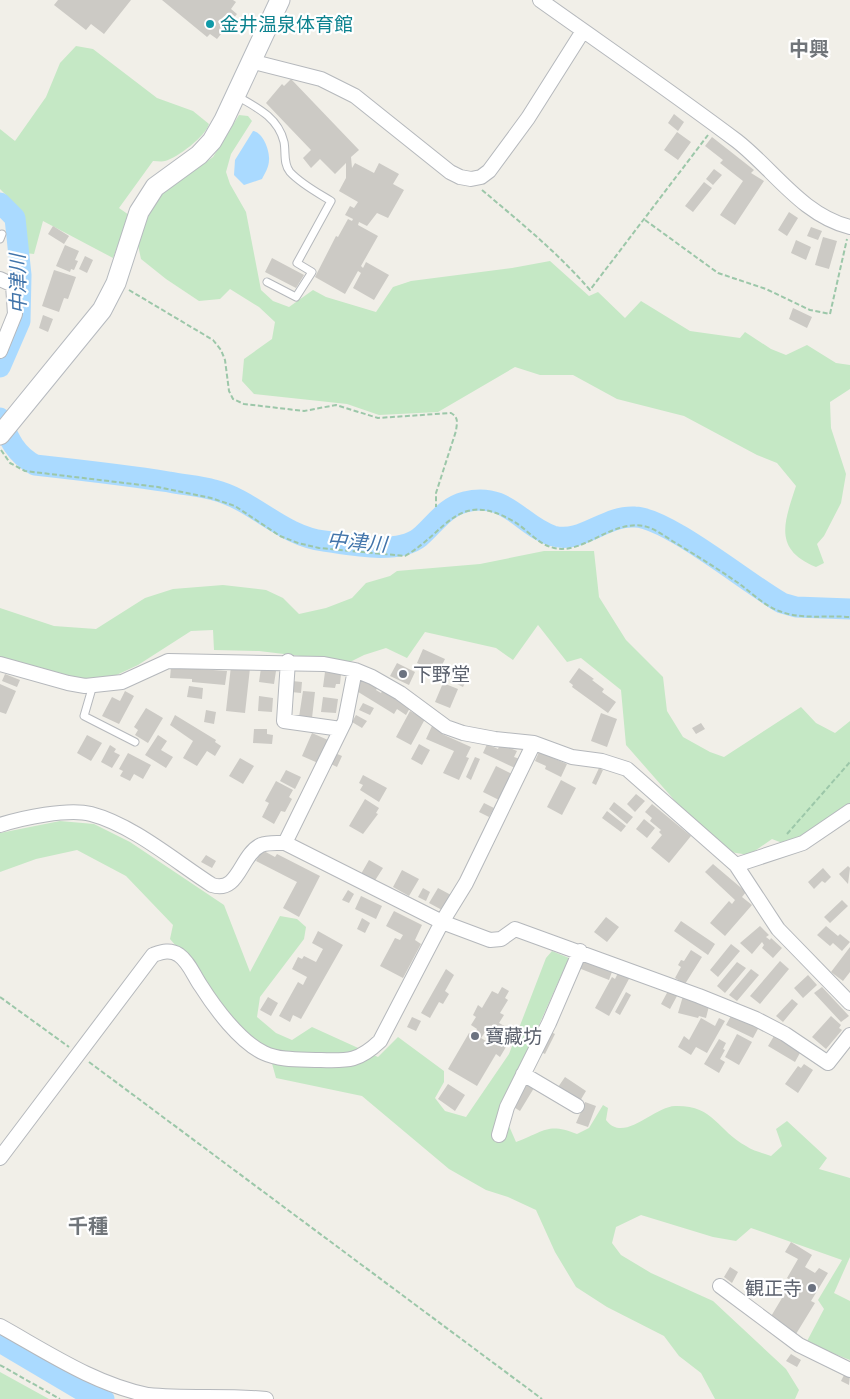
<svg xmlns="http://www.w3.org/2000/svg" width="850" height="1399" font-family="Cabin,'Noto Sans JP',sans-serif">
<rect width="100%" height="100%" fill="#f1efe8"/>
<!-- green -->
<path fill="#c5e8c5" d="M76 46 93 49 157 98 193 111 209 124C206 136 177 158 165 161 162 162 157 161 153 161L119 208 129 215 113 258 43 221 34 254 25 253 23 212 0 189V129L15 141 46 97 60 63Z
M239 115 248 116 252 121 231 154 226 172 230 184 246 212 261 290 273 301 289 307 313 290 326 297 376 312 393 287 411 281 512 268 550 261 589 296 598 292 625 318 641 301 690 331 740 338 745 332 771 349 786 355 807 345 836 363 850 365V389L830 402 831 428 846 474 841 503 824 536 817 544 824 563 816 567C773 549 784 523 796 486L777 463 757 455 684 416 617 399 573 375H540L515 367 438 412 379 415 347 404 254 394 242 381 244 359 272 339 275 322 259 307 230 289 220 299 199 301 166 279 141 259 138 245 147 215 159 196 213 157Z
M544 551H594L599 597 626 640 663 677 667 711 683 737 710 752 724 757 801 707 816 723 835 733 850 721V804L799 839 785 844 772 839 749 855 730 852 683 810 626 745 621 690 581 658 567 662 538 625 513 660 496 648 425 632 407 658 386 648 364 655 350 662 259 651 214 650 213 630 191 631 138 665 110 678 78 679 0 660V608L54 626 96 629 145 598 173 589 223 585 266 590 283 598 299 614 326 608 352 598 366 583 390 576 397 571 480 564Z
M60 821 94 824 130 842 224 905 250 972 280 916 297 919 306 927 304 939 260 997 257 1017 276 1033 292 1040 312 1027 378 1057 398 1037 444 1071V1082L435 1098 445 1111 466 1117 509 1054 546 958 552 951 569 958 504 1103 509 1126 516 1142C544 1132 547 1122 577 1134L589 1128 603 1105 608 1108 606 1120C624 1144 653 1107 675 1106 714 1105 717 1130 746 1146 753 1151 763 1153 771 1156L782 1146 776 1129 787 1121 827 1158 819 1169 850 1178V1257L834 1293 850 1301V1360L806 1343 824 1309 818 1300 842 1260 751 1228 736 1241 713 1237 641 1215 616 1227 612 1243 621 1255 651 1273 713 1301 786 1369 799 1390 795 1399H715L701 1373 679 1356 664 1336 607 1307 576 1287 555 1252 536 1210 508 1197 486 1190 449 1169 362 1096 276 1078 268 1049 237 1027 203 978 170 939 173 925 126 876 77 850 36 859 0 872V833Z
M0 1372 49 1399H0Z"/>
<!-- water -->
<path fill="#aadaff" d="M253 131C263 132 270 151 269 160 269 167 265 173 262 179L244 185 234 175 235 160Z"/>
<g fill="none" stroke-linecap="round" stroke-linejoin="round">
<!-- river -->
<path stroke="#aadaff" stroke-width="21" d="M0 203 15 218 21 275 20 321 0 367
M0 418C9 439 15 454 35 465 80 470 125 475 169 482 184 485 200 486 214 490 254 500 282 536 324 541 351 545 398 555 420 537 435 524 445 507 465 502 507 491 521 526 553 536 582 544 605 515 635 517 668 518 748 584 782 603L796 607 850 609
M0 1342 81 1390 104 1399"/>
</g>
<!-- building -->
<path fill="#cccac5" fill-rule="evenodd" d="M58 0H131L104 34 91 24 86 30 54 5Z
M162 0H233L236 2 231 9 237 14 217 39 210 34 207 37Z
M291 79 359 150 351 157 352 168 355 163 374 173 379 163 399 174 393 184 404 190 388 218 377 213 367 226 359 222 358 225 378 236 361 266 363 268 366 262 389 275 374 300 353 288 361 273 358 271 345 294 315 277 336 236 338 237 348 219 352 221 353 219 345 215 350 206 354 208 358 202 339 191 346 178V163L335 174 320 159 311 168 303 158 311 150 266 103 282 84 284 86Z
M674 114 684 122 678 131 668 123Z
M677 132 691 142 678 160 664 150Z
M712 137 754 170 751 173 764 181 735 225 720 215 743 181 720 163 723 160 705 146Z
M714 169 722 175 713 185 706 179Z
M704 182 712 188 693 212 685 206Z
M789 212 798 218 787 236 778 230Z
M53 226 69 236 64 244 48 234Z
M811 227 822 231 818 240 807 236Z
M823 237 837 241 829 269 815 265Z
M796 240 811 247 806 260 791 253Z
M65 245 79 251 75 260 78 261 74 270 71 269 70 272 56 266Z
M85 256 93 260 87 273 79 269Z
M272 258 304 275 296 288 265 272Z
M54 270 76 277 68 299 64 298 59 312 42 306Z
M793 308 812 317 807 328 789 319Z
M43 315 53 319 48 332 39 328Z
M423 649 445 659 438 673 417 663Z
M397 663 415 672 409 685 390 676Z
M231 666 250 668 245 713 226 711Z
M445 666 453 669 448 682 440 679Z
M462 666 471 670 463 687 455 683Z
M171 667 227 671 225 685 192 682V679L170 678Z
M261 668 276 671 274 684 259 682Z
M579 668 594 679 592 680 604 689 602 692 616 702 608 713 572 687 573 685 569 682Z
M325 672 341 674 340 684H336L335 688 323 687Z
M5 674 20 680 17 687 2 681Z
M363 678 378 687 376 690 381 693 383 690 411 706 406 715 397 709 394 714 355 690Z
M292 681 302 682 301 693 291 692Z
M443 683 458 689 450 708 435 702Z
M0 684 16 691 6 714 0 712Z
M189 686 203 688 202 699 187 697Z
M125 691 134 696 119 724 102 716 112 697 120 701Z
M303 691 315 692 312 718 299 717Z
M259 696 273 698 272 712 258 711Z
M323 697 338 699 336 713 321 712Z
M363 703 374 708 370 715 359 710Z
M146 708 163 718 148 743 135 735 138 730 134 727Z
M206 710 216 712 214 724 204 722Z
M410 711 425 719 411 745 396 737Z
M601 713 617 719 607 747 591 741Z
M175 715 216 740 215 742 221 746 215 756 207 751 197 766 183 758 193 741 170 725Z
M356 715 367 721 362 728 352 722Z
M701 723 705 729 696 734 692 728Z
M432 726 444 731 442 734 471 747 466 757 469 758 459 780 443 773 454 751 426 739Z
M254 729H267V734L273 735 272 744 253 743Z
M312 733 328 740 318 763 302 756Z
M87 735 102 743 91 761 77 753Z
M158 735 167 741 161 750 173 757 166 768 145 755Z
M419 744 430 750 422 765 411 759Z
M487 744 498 749 500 744 517 751 514 757 520 759 515 768 483 753Z
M110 745 116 749 114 752 120 755 112 768 101 762Z
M539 752 567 764 561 777 545 769 546 766 535 761Z
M128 753 151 765 143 779 134 774 130 781 120 776 123 771 119 769Z
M335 753 342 756 337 767 331 764Z
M475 757 480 759 471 780 466 777Z
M240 758 254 766 243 784 229 776Z
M496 766 512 774 499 800 483 792Z
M599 768 603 770 596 785 592 783Z
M286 770 301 777 295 789 280 781Z
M363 775 387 788 379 802 360 790 363 785 359 783Z
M561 780 576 788 562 815 547 807Z
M276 781 293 790 289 797 292 799 285 812 281 811 274 824 262 817 269 803 265 801Z
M636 794 645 801 635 812 627 804Z
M365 799 379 808 376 813 378 814 363 834 349 826Z
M614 802 633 817 627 824 609 809Z
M484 803 494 808 489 817 479 812Z
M652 804 691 836 669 863 651 848 662 835 659 832 661 830 650 821 652 818 645 812Z
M607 811 626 826 621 832 602 818Z
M644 819 655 828 647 838 636 829Z
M262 850 275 857 277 854 320 876 299 917 283 908 297 882 256 861Z
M206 855 216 861 212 868 201 862Z
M369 860 383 868 374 882 361 874Z
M713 864 746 892 742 897 752 905 725 936 710 923 729 901 732 904 735 900 705 872Z
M848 866 850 868 848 884 839 874Z
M823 868 831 877 825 883 822 881 814 889 808 882Z
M402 870 419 879 409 896 393 887Z
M423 888 430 892 426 901 418 897Z
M438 888 451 895 442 910 429 903Z
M348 890 354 894 349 903 342 900Z
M361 896 382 906 376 919 355 909Z
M842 900 848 906 830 923 824 917Z
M394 911 422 925 415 940 421 944 403 978 380 966 395 938 400 940 403 935 386 926Z
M606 917 619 927 607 942 594 932Z
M362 918 370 923 365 933 357 929Z
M681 921 715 944 708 955 674 931Z
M760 926 769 935 766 937 770 940 771 938 782 948 773 958 762 948 764 945 762 942 752 954 740 943Z
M826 926 838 936 840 934 850 942 842 951 833 943 830 946 817 935Z
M318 931 343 945 301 1019 293 1015 290 1022 279 1016 298 982 303 985 307 977 292 969 298 957 302 959 304 956 316 962 323 949 312 943Z
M731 944 740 951 718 977 710 970Z
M850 947V972L843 981 831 972Z
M691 950 702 957 685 984 675 978 681 967 678 965 681 960 684 961Z
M580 956 613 969 609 980 576 967Z
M780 961 789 969 760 1004 750 996Z
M737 962 746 968 725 993 717 986Z
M446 969 454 975 445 991 449 994 443 1004 439 1002 430 1018 421 1013Z
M751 969 759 975 737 1001 729 995Z
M619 971 630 977 609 1016 595 1008 612 977 615 979Z
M808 975 817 985 803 998 794 988Z
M502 987 509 991 505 998 508 1000 500 1013 504 1015 499 1023 508 1028 505 1033 512 1037 500 1057 496 1054 477 1086 448 1069 469 1033 474 1036 477 1029 471 1025 476 1017 473 1015 478 1005 482 1008 492 991 498 994ZM489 1026 498 1032 491 1044 481 1038Z
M822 987 849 1016 841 1022 814 993Z
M668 991 677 996 670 1009 661 1004Z
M626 992 631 995 620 1015 615 1012Z
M683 996 709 1006 706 1018 699 1016 698 1018 678 1013Z
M268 997 278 1003 271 1016 260 1010Z
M792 999 798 1004 783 1022 776 1016Z
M732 1014 759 1027 753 1038 726 1025Z
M831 1016 841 1025 839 1028 842 1030 826 1049 812 1037Z
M412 1017 421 1021 416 1031 407 1027Z
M701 1018 715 1026 719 1018 725 1021 707 1053 696 1047 691 1055 678 1047 684 1036 689 1040Z
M551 1032 555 1034 545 1054 541 1052Z
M737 1034 752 1042 739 1065 725 1057Z
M774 1036 801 1051 795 1062 768 1046Z
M719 1039 726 1043 723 1049 725 1050 720 1059 725 1062 719 1073 704 1064Z
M804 1064 813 1070 798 1093 785 1084 798 1066 801 1068Z
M565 1077 586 1091 580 1101 556 1090Z
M526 1083 534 1088 520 1111 512 1106Z
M448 1084 465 1095 455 1111 438 1099Z
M585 1102 596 1106 588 1127 576 1123Z
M791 1242 812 1255 805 1267 815 1273 819 1268 828 1273 811 1301 815 1303 796 1334 770 1318 788 1288 790 1289 794 1282 787 1278 798 1259 785 1252Z
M730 1267 738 1272 732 1283 724 1277Z
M791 1354 801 1360 797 1367 786 1361Z
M845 1373 850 1375 849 1385 841 1381Z"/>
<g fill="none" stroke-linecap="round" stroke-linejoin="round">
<defs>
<path id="lane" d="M235 95C256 107 278 117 284 142 286 152 283 164 290 172 301 184 318 193 331 201L297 263 312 272 296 297 267 282
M0 239 2 234
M93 685 84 716 135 742"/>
<path id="street" d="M540 0C606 47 672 92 737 141 774 170 802 215 850 227
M250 61 321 79 355 96 450 172 460 177 471 179 481 177 489 171 528 118 583 31
M0 279 13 285 15 314 0 351
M288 661 284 721 341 729
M0 664 68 683 85 686 122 682 168 661 324 664 355 670 372 677 400 693 446 727 463 733 495 739 534 743 572 757 602 761 627 769 736 865 778 929 850 1003
M0 825C22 818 68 808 91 814 133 825 176 862 212 885 239 894 240 855 261 845 268 842 277 843 285 843L345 721 355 670
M285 843 442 922 490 940 501 939 515 929 699 996 756 1019 785 1034 828 1063 850 1035
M736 865 803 843 850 811
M523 1074 577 1106
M499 1135 507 1107 549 1023 580 951
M0 1158 153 955C162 952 170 949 179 955 189 962 194 976 201 986 215 1008 240 1042 264 1053 281 1061 302 1059 321 1060 349 1061 359 1061 380 1041L442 922 466 883 534 743
M720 1286 799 1345 850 1370
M0 1326C47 1352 94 1384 148 1395 186 1399 227 1395 266 1399"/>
<path id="secondary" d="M0 435 102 310 116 283 139 212 155 187 199 155 212 141 224 120 280 0"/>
</defs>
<!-- lane casing -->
<use href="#lane" stroke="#b5b8bc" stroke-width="9"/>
<!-- street casing -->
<use href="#street" stroke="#b5b8bc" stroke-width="16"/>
<!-- secondary casing -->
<use href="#secondary" stroke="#b6babf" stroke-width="21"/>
<!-- path -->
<path stroke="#9cc7a9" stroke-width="2" stroke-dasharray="5 2.5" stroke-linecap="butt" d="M482 190C520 222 558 253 590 290L708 135
M645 220 718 273 766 289 810 310 830 314 847 239
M129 290 213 340 221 350 225 360 229 391 233 399 244 404 304 411 336 405 378 418 451 413C459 418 457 422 456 431L436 493V507
M1 450 10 463 25 471 158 487 211 498 235 506 280 536 298 543 319 548 405 556C447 532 457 489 513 521 526 528 537 544 554 548 583 555 610 520 644 526 654 528 666 537 674 542 697 556 720 570 741 585 753 594 765 606 779 611 802 620 825 615 850 617
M787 834 850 762
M0 997 69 1047
M89 1062 542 1399
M0 1365 60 1399"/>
<!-- lane -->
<use href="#lane" stroke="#fff" stroke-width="7"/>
<!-- street -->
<use href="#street" stroke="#fff" stroke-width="14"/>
<!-- secondary -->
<use href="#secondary" stroke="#fff" stroke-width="19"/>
</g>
<!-- markers -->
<circle fill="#0f9aa8" stroke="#fff" stroke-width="2" cx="210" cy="24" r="5"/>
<g fill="#6b7280" stroke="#fff" stroke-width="2">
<circle cx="403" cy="674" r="5"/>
<circle cx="475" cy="1036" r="5"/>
<circle cx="812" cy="1288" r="5"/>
</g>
<g text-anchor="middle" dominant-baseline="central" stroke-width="4.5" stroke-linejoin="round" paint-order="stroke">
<!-- culture labels -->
<g font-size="19" fill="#0d838f" stroke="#fff" text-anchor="start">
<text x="220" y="24">金井温泉体育館</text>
</g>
<!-- worship labels -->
<g font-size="19" fill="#5b616d" stroke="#fff" text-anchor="start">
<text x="413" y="674">下野堂</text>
<text x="485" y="1036">寶藏坊</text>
<text x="802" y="1288" text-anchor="end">観正寺</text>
</g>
<!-- neighbourhood labels -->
<g font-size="20" font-weight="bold" fill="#70757a" stroke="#fff">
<text x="809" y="49">中興</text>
<text x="88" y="1226">千種</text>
</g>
<!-- water labels -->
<g font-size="20" font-style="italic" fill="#4174aa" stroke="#fff">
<text transform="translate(18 284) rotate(-91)">中津川</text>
<text transform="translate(357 542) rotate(5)">中津川</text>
</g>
</g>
</svg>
